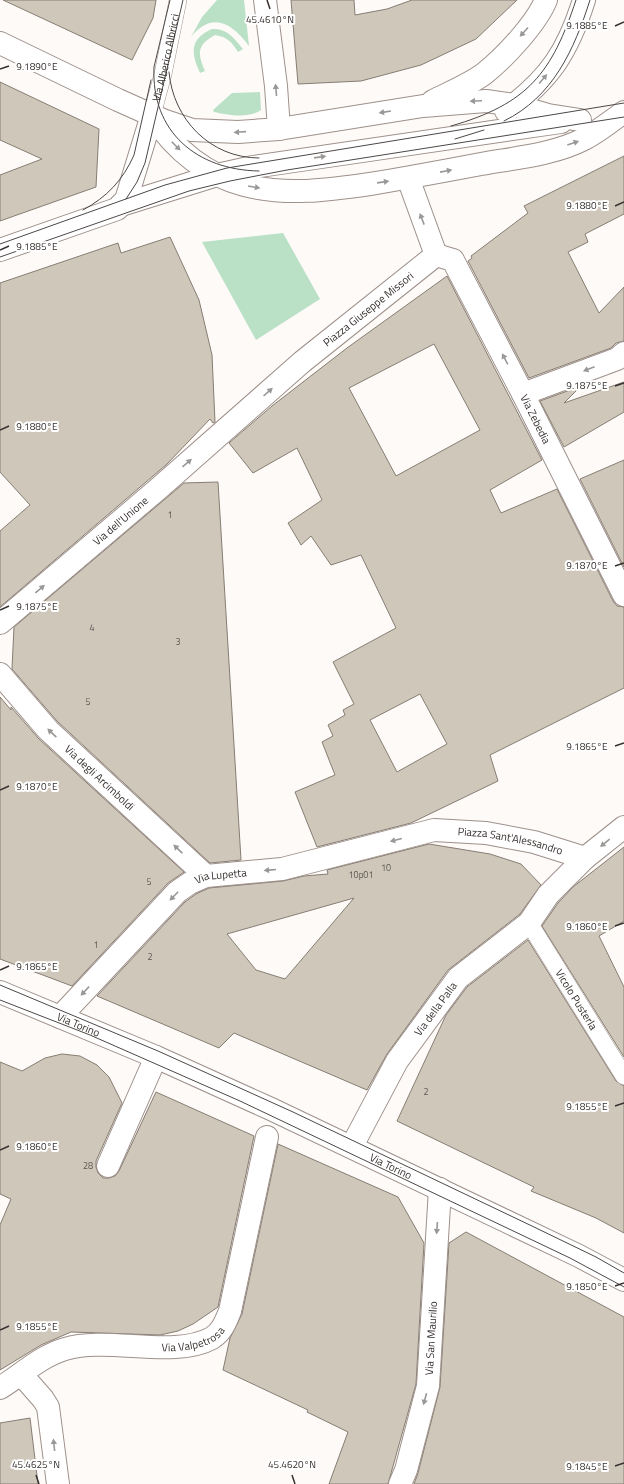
<svg xmlns="http://www.w3.org/2000/svg" width="624" height="1484" font-family="'Titillium Web',sans-serif">
<rect width="100%" height="100%" fill="#fdfaf8"/>
<!-- green -->
<path fill="#bae0c6" d="M217 0H244L249 46C232 23 212 11 191 37L202 17Z
M212 29C227 28 235 39 243 49L238 52C232 42 227 37 215 35 197 45 197 53 205 71L200 73C191 54 189 39 212 29Z
M260 92 261 110C249 119 227 115 214 112L213 110 232 93Z
M283 233 320 299 256 340 202 242Z"/>
<!-- building -->
<path fill="#d0c7bb" stroke="#867d73" fill-rule="evenodd" d="M3 0H156L153 18 132 60Z
M291 0H354L355 15 387 9 412 0H517L476 39 421 65 361 81 298 84Z
M0 82 99 129 96 187 0 221V175L42 159 0 140Z
M624 156V214L585 234 588 242 568 252 599 313 624 287V341L616 343 611 348 529 378 468 261 472 258 471 256 528 213 524 206Z
M170 237 199 300 212 355 215 422 213 423 210 419 167 464 0 607V531L30 505 0 472V283L118 243 121 253Z
M447 276 542 460 490 490 501 513 557 489 613 601 617 606 624 607V688L490 755 498 781 411 823 317 847 295 792 335 775 322 742 333 736 328 725 345 715 343 710 354 704 333 662 396 628 361 555 331 565 311 536 301 545 288 523 322 500 297 448 253 473 229 443 272 406 347 348ZM434 344 480 430 396 476 349 388ZM420 694 447 744 397 772 370 720Z
M624 382V412L564 447 540 401 581 386 564 403Z
M624 460V567L580 479Z
M218 482 241 860 210 863 57 721 12 669 14 627 184 483Z
M0 697 11 710V707L39 739 184 872 168 883 72 986 0 959Z
M429 844 490 854 521 864 541 885 520 914 448 970 387 1054 367 1090 234 1033 219 1048 97 996 185 902 196 894 209 888 283 881 304 876 328 874 327 870ZM354 898 285 979 256 970 227 934Z
M624 847V921L599 936 624 987V1057L542 926 558 903 573 887Z
M528 940 616 1081 624 1086V1233L596 1218 531 1191 534 1187 397 1121 446 1015 467 987Z
M62 1054 80 1056 97 1065 109 1077 122 1103 96 1161V1167L98 1173 103 1178H109L115 1176 119 1171 156 1092 254 1136 218 1307 193 1324 178 1331 160 1335 71 1332 41 1345 0 1370V1225L11 1199 0 1194V1062L22 1071 45 1058Z
M278 1144 398 1197 424 1243 416 1384 388 1484H329L348 1432 307 1412 308 1410 223 1370 230 1338 242 1314Z
M466 1232 624 1317V1484H414L418 1473 440 1387 449 1243Z
M30 1418 38 1484H0V1423Z"/>
<g fill="none" stroke-linecap="round" stroke-linejoin="round">
<defs>
<g id="lane">
<path id="s1" d="M152 115 163 74 178 0"/>
<path id="s2" d="M529 923 624 1076"/>
</g>
<g id="street">
<path d="M265 0 276 86 279 129"/>
<path d="M0 43 118 100 165 121 192 130 238 132 279 129 423 106 486 101 514 105 548 115 580 120"/>
<path d="M433 101C449 93 471 84 485 73 505 57 536 24 546 0"/>
<path d="M506 111C550 79 568 51 584 0"/>
<path d="M152 115C174 149 204 174 244 185 286 196 328 190 370 184 407 178 444 171 481 164 514 158 553 155 584 139 598 132 611 121 624 112"/>
<path d="M408 178 436 255"/>
<path d="M121 205 217 175 253 167 561 122"/>
<path d="M0 250 117 209 126 200 152 115"/>
<path id="s3" d="M436 255 453 260 456 266 523 394 624 595"/>
<path d="M523 394 617 359 624 353"/>
<path id="s4" d="M0 623 158 489 302 362 436 255"/>
<path id="s5" d="M0 674 48 730 206 876"/>
<path id="s6" d="M0 992 156 1057 271 1109 579 1256 624 1280"/>
<path id="s7" d="M60 1017 177 892 190 883 206 876 282 869 434 830 486 833 534 842 585 858"/>
<path id="s8" d="M352 1146 397 1061 458 978 529 923 548 895 585 858 624 827"/>
<path d="M108 1166 156 1057"/>
<path d="M21 1374 43 1399 48 1407 58 1484"/>
<path id="s9" d="M0 1388C21 1375 41 1356 65 1349 108 1336 174 1359 212 1338 222 1332 226 1321 230 1311L267 1137"/>
<path id="s10" d="M400 1484 406 1470 428 1386 440 1189"/>
</g>
</defs>
<!-- lane casing -->
<use href="#lane" stroke="#9e908a" stroke-width="18"/>
<!-- street casing -->
<use href="#street" stroke="#9e908a" stroke-width="24"/>
<!-- lane -->
<use href="#lane" stroke="#fff" stroke-width="17"/>
<!-- street -->
<use href="#street" stroke="#fff" stroke-width="22"/>
<!-- tram -->
<path stroke="#4d4846" stroke-width="1" d="M170 0 154 67C151 132 197 170 259 171
M169 72C173 119 210 158 259 158
M504 121C553 97 574 50 590 0
M451 126C528 104 552 73 576 0
M455 139 484 130
M126 199 137 182 145 163 183 0
M83 210C107 197 123 180 134 155L151 80
M0 244 165 185 227 168 624 103
M0 257 189 191 230 181 287 170 624 117
M0 985 158 1051 293 1112 534 1227 596 1257 624 1273
M0 1000 90 1035 240 1101 570 1258 624 1287"/>
</g>
<!-- one-way arrows -->
<defs><path id="oneway-solid" d="M-6-.8H1V-3.2L6.5 0L1 3.2V.8H-6Z"/></defs>
<g fill="#9a9896">
<use href="#oneway-solid" transform="translate(524 32) rotate(132)"/>
<use href="#oneway-solid" transform="translate(543 79) rotate(-50)"/>
<use href="#oneway-solid" transform="translate(276 90) rotate(-95)"/>
<use href="#oneway-solid" transform="translate(476 101) rotate(178)"/>
<use href="#oneway-solid" transform="translate(385 112) rotate(171)"/>
<use href="#oneway-solid" transform="translate(240 132) rotate(176)"/>
<use href="#oneway-solid" transform="translate(573 143) rotate(-19)"/>
<use href="#oneway-solid" transform="translate(176 146) rotate(45)"/>
<use href="#oneway-solid" transform="translate(320 157) rotate(-8)"/>
<use href="#oneway-solid" transform="translate(446 171) rotate(-11)"/>
<use href="#oneway-solid" transform="translate(383 182) rotate(-8)"/>
<use href="#oneway-solid" transform="translate(254 187) rotate(10)"/>
<use href="#oneway-solid" transform="translate(422 219) rotate(-111)"/>
<use href="#oneway-solid" transform="translate(505 359) rotate(-118)"/>
<use href="#oneway-solid" transform="translate(589 369) rotate(159)"/>
<use href="#oneway-solid" transform="translate(268 392) rotate(-42)"/>
<use href="#oneway-solid" transform="translate(187 463) rotate(-41)"/>
<use href="#oneway-solid" transform="translate(40 589) rotate(-40)"/>
<use href="#oneway-solid" transform="translate(52 733) rotate(-137)"/>
<use href="#oneway-solid" transform="translate(396 840) rotate(166)"/>
<use href="#oneway-solid" transform="translate(605 843) rotate(141)"/>
<use href="#oneway-solid" transform="translate(178 849) rotate(-137)"/>
<use href="#oneway-solid" transform="translate(270 870) rotate(175)"/>
<use href="#oneway-solid" transform="translate(174 896) rotate(134)"/>
<use href="#oneway-solid" transform="translate(85 991) rotate(133)"/>
<use href="#oneway-solid" transform="translate(437 1228) rotate(94)"/>
<use href="#oneway-solid" transform="translate(425 1399) rotate(105)"/>
<use href="#oneway-solid" transform="translate(54 1445) rotate(-96)"/>
</g>
<!-- ticks -->
<path fill="none" stroke="#36302e" stroke-width="1.5" d="M267 0 270 9M615 26 624 22M0 69 9 66M615 206 624 202M0 250 9 246M615 386 624 383M0 430 9 426M615 566 624 563M0 610 9 606M615 746 624 743M0 790 9 786M615 926 624 923M0 970 9 966M615 1106 624 1103M0 1150 9 1146M615 1286 624 1283M0 1330 9 1326M615 1466 624 1463M36 1475 39 1484M292 1475 295 1484"/>
<g text-anchor="middle" dominant-baseline="central" stroke-width="4" stroke-linejoin="round" paint-order="stroke">
<!-- number labels -->
<g font-size="9" fill="#5c5651">
<text x="170" y="514">1</text>
<text x="92" y="627">4</text>
<text x="178" y="641">3</text>
<text x="88" y="701">5</text>
<text x="386" y="867">10</text>
<text x="361" y="874">10p01</text>
<text x="149" y="881">5</text>
<text x="96" y="944">1</text>
<text x="150" y="956">2</text>
<text x="426" y="1091">2</text>
<text x="88" y="1165">28</text>
</g>
<!-- street labels -->
<g font-size="11" fill="#36302e" stroke="#fff">
<text stroke="none"><textPath href="#s1" startOffset="59">Via Alberico Albricci</textPath></text>
<text stroke="none"><textPath href="#s4" startOffset="484">Piazza Giuseppe Missori</textPath></text>
<text stroke="none"><textPath href="#s3" startOffset="197">Via Zebedia</textPath></text>
<text stroke="none"><textPath href="#s4" startOffset="158">Via dell'Unione</textPath></text>
<text stroke="none"><textPath href="#s5" startOffset="144">Via degli Arcimboldi</textPath></text>
<text stroke="none"><textPath href="#s7" startOffset="515">Piazza Sant'Alessandro</textPath></text>
<text stroke="none"><textPath href="#s7" startOffset="219">Via Lupetta</textPath></text>
<text stroke="none"><textPath href="#s2" startOffset="90">Vicolo Pusterla</textPath></text>
<text stroke="none"><textPath href="#s8" startOffset="161">Via della Palla</textPath></text>
<text stroke="none"><textPath href="#s6" startOffset="85">Via Torino</textPath></text>
<text stroke="none"><textPath href="#s6" startOffset="428">Via Torino</textPath></text>
<text stroke="none"><textPath href="#s9" startOffset="206">Via Valpetrosa</textPath></text>
<text stroke="none"><textPath href="#s10" startOffset="150">Via San Maurilio</textPath></text>
</g>
</g>
<g font-size="10" text-anchor="middle" fill="#36302e" stroke="#fff" stroke-width="4" stroke-linejoin="round" paint-order="stroke">
<text x="270" y="23">45.4610°N</text>
<text x="587" y="29">9.1885°E</text>
<text x="37" y="70">9.1890°E</text>
<text x="587" y="209">9.1880°E</text>
<text x="37" y="250">9.1885°E</text>
<text x="587" y="389">9.1875°E</text>
<text x="37" y="430">9.1880°E</text>
<text x="587" y="569">9.1870°E</text>
<text x="37" y="610">9.1875°E</text>
<text x="587" y="750">9.1865°E</text>
<text x="37" y="790">9.1870°E</text>
<text x="587" y="930">9.1860°E</text>
<text x="37" y="970">9.1865°E</text>
<text x="587" y="1110">9.1855°E</text>
<text x="37" y="1150">9.1860°E</text>
<text x="587" y="1290">9.1850°E</text>
<text x="37" y="1330">9.1855°E</text>
<text x="36" y="1468">45.4625°N</text>
<text x="292" y="1468">45.4620°N</text>
<text x="587" y="1470">9.1845°E</text>
</g>
</svg>
